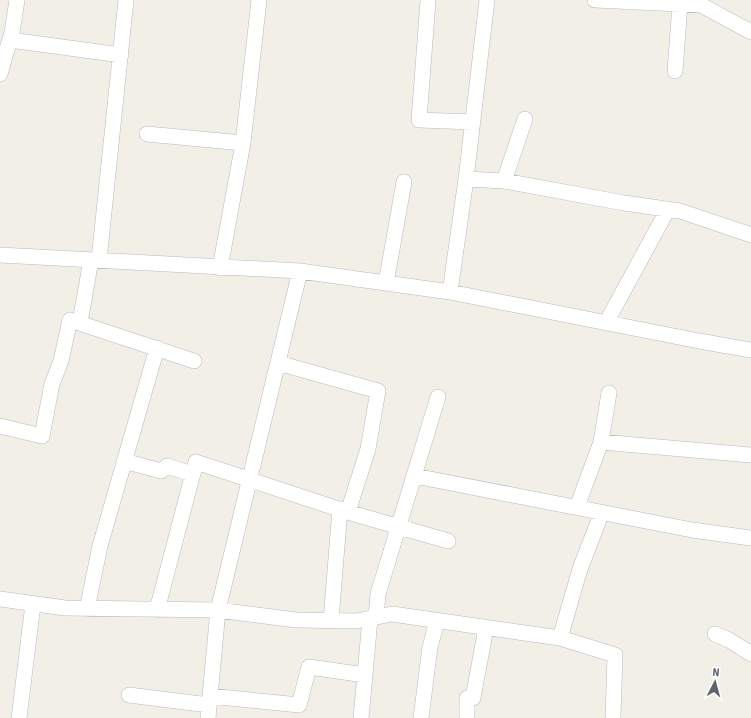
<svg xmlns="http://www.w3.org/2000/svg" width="751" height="718" font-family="'Roboto Condensed',sans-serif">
<rect width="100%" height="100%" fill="#f2efe7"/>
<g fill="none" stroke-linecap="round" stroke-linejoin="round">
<defs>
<path id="minor" d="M595 0 701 5 751 32
M428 1 419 120 473 122
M10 40 121 55
M675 71 680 4
M0 74 12 32 17 0
M147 134 243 143
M466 179 504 181 624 203 680 211 751 235
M504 181 525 119
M0 255 300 271 450 292 699 341 751 350
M99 260 126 0
M220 268 243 143 259 0
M386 283 404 182
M450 292 466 179 487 0
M80 322 91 260
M606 323 668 209
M278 363 378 391 368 449 348 512
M0 426 42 436 52 384 61 361 70 320 194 361
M601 442 751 455
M124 461 161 471 167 466 192 474
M415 476 692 530 751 538
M577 507 601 442 609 393
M0 599 65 608 218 610 296 620 356 621 392 614 560 638 615 655 613 718
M87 609 100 546 157 348
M157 610 196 462 351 513 448 541
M376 617 378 594 438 397
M331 620 340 509
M715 634 729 640 751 654
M560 638 580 569 602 512
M129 695 209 705
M210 696 299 705 309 667 365 675
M19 718 33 604
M208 718 218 610 300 271
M361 718 370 619
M421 718 430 647 437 621
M467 718V698H473L486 628"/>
</defs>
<!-- minor casing -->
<use href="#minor" stroke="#b7babf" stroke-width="16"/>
<!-- minor -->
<use href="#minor" stroke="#fff" stroke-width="15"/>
</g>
<!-- north arrow -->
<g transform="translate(715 682) rotate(6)" stroke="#ffffff" stroke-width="3" paint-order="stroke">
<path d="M0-3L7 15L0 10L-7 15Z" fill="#5e6369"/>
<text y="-6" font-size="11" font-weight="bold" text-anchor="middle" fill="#5e6369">N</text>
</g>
</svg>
